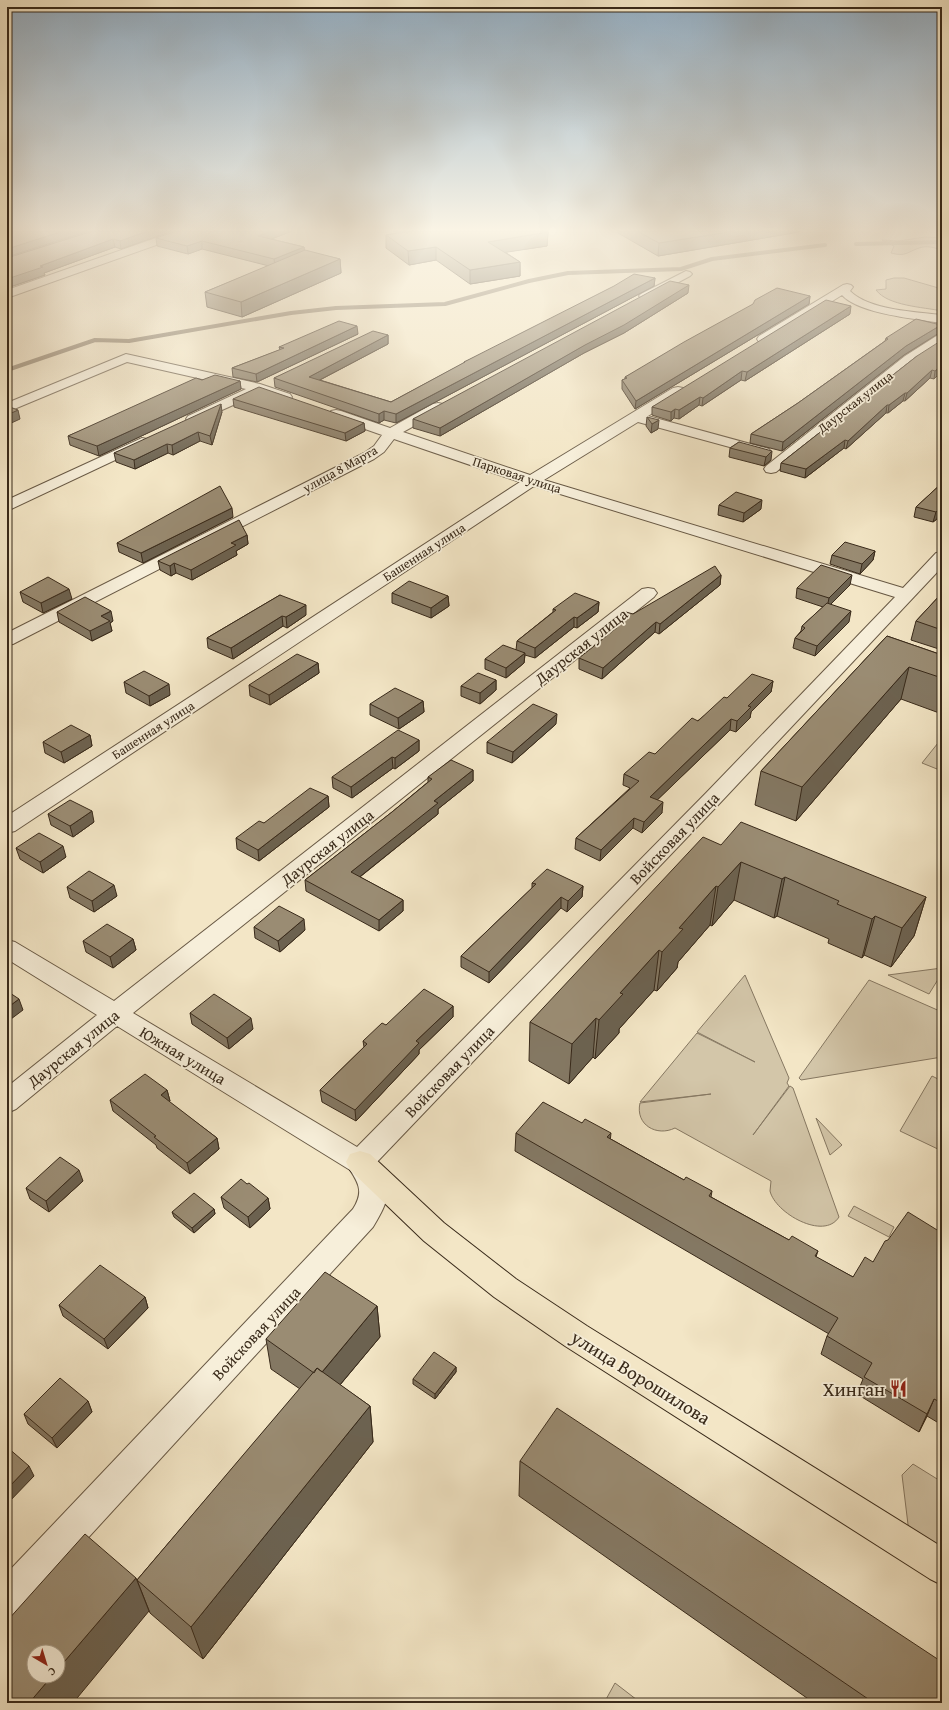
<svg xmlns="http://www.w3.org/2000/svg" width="949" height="1710" font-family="'Gentium Book Plus',serif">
<rect width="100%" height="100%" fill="#f3e6c6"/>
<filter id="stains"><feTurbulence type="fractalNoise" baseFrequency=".005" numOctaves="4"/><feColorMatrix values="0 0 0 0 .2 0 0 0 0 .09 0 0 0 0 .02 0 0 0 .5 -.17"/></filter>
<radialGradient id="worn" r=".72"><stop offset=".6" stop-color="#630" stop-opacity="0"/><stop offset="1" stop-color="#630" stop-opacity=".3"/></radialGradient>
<!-- green -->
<path fill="#d3c6a9" stroke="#867862" d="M925 237 942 238V250C935 248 927 245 919 248 907 252 906 257 891 253L894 246 882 240 899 241Z
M894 278H904L942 289V311C923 307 888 306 876 290L886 289V280Z
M938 743 942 745V771L922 763Z
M942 968V973L929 994 888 975Z
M745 975 789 1078 787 1083 789 1086 753 1135 790 1086 793 1088 839 1217C824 1241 775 1213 770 1191 770 1188 771 1184 771 1181L675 1128C657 1137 635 1125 640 1103L711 1094 640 1102 697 1033 755 1062 697 1032Z
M869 980 942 1012V1057L801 1080 799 1078Z
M932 1076 942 1081V1151L900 1131Z
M816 1118 842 1145 830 1155Z
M854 1206 894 1227 889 1237 848 1216Z
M913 1464 942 1482V1561L910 1541 902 1475Z
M615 1683 641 1703H604Z"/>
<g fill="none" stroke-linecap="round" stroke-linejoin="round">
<!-- stream -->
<path stroke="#83745e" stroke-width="4" d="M856 244 942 242
M7 370 95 340 129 341 291 313 336 308 445 304 529 281 568 273 681 269 712 259 825 245"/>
<defs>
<path id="minor" d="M176 231H191L190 233 7 298V290Z
M686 271 690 272 692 274 690 276 649 298H641L639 296 641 294Z
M847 284 851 285 853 287 850 291C868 310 917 312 942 315V323C917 319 859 314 842 295L767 342H759L757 339 759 336 843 285Z
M942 334V344L915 362 776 472 771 473 766 472 764 469 766 466 905 356 938 335Z
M126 354 260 384 290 394 292 397 290 400 285 401 260 393 193 423 188 422 186 419 188 416 246 389 127 362 7 412V403Z
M678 387 683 388 685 391 683 394 648 416 769 449 771 452 769 455 764 456 759 455 638 422 544 480 903 588 936 553 942 552V567L720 803 376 1163C393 1191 389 1200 373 1227L20 1612 7 1617V1573L353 1209C363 1193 360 1185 350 1170L117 1026 16 1109 7 1113V1087L97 1015 7 959V940L15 942 114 1001 642 589 648 588 654 589 657 593 654 597 133 1013 357 1147 706 793 895 597 534 486 15 831 7 833V816L520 482 394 439 384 452 374 459 13 644 7 645V633L364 453 374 446 382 435 331 417 329 414 331 411 336 410 341 411 390 428 433 404 438 403 443 404 445 407 443 410 403 432 530 475 673 388Z
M142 438 147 439 149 442 147 445 7 511V500Z"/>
<path id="major" d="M360 1151 370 1154 444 1223 516 1279 587 1326 942 1547V1585L930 1579 565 1346 494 1297 424 1241 350 1170 346 1162 350 1154Z"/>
</defs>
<!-- minor casing -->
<use href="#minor" stroke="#685945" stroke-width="2"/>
<!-- major casing -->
<use href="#major" stroke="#392a1a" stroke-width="2"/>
<!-- minor -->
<use href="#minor" fill="#f7efda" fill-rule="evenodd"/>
<!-- major -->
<use href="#major" fill="#f3e6c6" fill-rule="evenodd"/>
</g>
<!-- wall -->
<path fill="#847863" stroke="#392a1a" d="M93 231H172L121 249 115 247 44 273 45 275 7 288V258Z
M292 231 271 239 304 247V251L340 259 341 273 242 317 207 307 205 292 269 266 202 249 188 254 157 246 156 238Z
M393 231H545L548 232 547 246 505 252 520 262V276L470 284 436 260 409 265 386 248V235L397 233Z
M618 231H799V232L658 256 618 233Z
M655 278 654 286 396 423 384 420 379 423 275 387 274 378 388 335V344L320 380 391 402 464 363V362Z
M688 293 624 333 584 353 440 436 413 428V419Z
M810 296 809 304 635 409 622 389V380L625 379V377Z
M850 314 745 381 741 380 702 406 699 405 679 419 674 418 671 421 652 415V407Z
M939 333 904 355 782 451 750 443 751 434 798 403 885 341 886 338Z
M358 334 257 382 233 377 232 368 280 350 279 347Z
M917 356 942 371 934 379 930 378 905 401H903L888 413H886L846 449 844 448 805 478 780 471 781 463Z
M202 380 240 381 241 389 99 456 70 445 68 436Z
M233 399 364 423 365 431 346 441 234 407Z
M222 412 212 445 200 441 173 455 168 453 135 469 116 462 114 453Z
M647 417 658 429 651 433 646 426Z
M739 442 771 460 764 466 729 457 730 448Z
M942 483V520L937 519 933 522 914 517 916 507Z
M719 505 761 509 743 522 718 515Z
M233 517 143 563 119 552 117 543Z
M247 535 248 544 236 551 237 555 192 580 176 573 171 576 160 570 158 561Z
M875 551 873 560 860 574 830 564 832 555Z
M721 575 720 585 659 634 655 632 602 679 579 669V658L614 630 615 621 633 614Z
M850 585 830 605 849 622 815 656 793 648 795 638 801 631 802 626 823 607 796 598 797 588Z
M20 592 72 599 43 613 23 602Z
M392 593 448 596 449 606 431 618 392 603Z
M942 593V650L911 640 916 621Z
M280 595 306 615 287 628 283 626 233 659 208 648 207 638Z
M599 602 598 612 577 628 574 627 535 658 525 655 524 663 506 678 485 669V659L516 650 517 641 553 612V609Z
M57 612 113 621 110 623 112 631 92 641 59 622Z
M887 636 942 655V714L901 699 796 821 755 805 761 771Z
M318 663 319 673 270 705 250 696 249 685Z
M496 680V690L480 704 461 696V686Z
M773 681 771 692 751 712 750 718 736 732 730 730 657 800 662 813 642 833 633 828 600 861 575 849 576 838 630 788 623 785 624 774 655 754 727 698Z
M124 682 170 695 150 706 126 693Z
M423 701 424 712 399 729 370 715V704Z
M556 724 512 763 487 753V742Z
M90 735 92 746 64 763 45 753 43 742Z
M419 740V751L395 769 393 768 352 798 333 788 332 777Z
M473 770V781L438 809V814L360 877 403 900V911L379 931 306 891 305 880 392 812 428 782V777Z
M328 796 329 807 259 861 237 849 236 838 264 823Z
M48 814 94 822 73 837 51 825Z
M721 845 926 897 914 936 891 967 864 955 862 958 828 943 829 939 777 916 774 918 734 900 712 926 710 925 678 962 677 968 657 991 654 990 619 1029V1033L595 1059 593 1057 569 1084 529 1061 530 1022Z
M16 848 66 857 43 873 20 859Z
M532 883 583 886 582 897 567 912 561 908 489 983 461 967V956L532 888Z
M67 887 117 896 94 912 70 898Z
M254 927 305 930 280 952 255 938Z
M133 939 136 950 113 968 86 952 83 941Z
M453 1006V1017L419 1050V1054L356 1121 322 1102 320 1090 364 1047 363 1041 386 1025Z
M190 1013 253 1029 229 1049 192 1024Z
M167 1090 170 1101 169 1102 217 1138 219 1149 190 1174 157 1148 156 1145 113 1111 110 1100Z
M582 1123 684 1180 712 1191 711 1197 789 1240 818 1251 816 1257 853 1277 873 1262 942 1233V1425L927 1416 919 1432 857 1394 863 1379 821 1354 827 1336 829 1334 515 1151 516 1133Z
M83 1181 49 1212 30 1199 26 1188Z
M221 1197 268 1198 270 1209 250 1228 224 1208Z
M214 1209 215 1214 194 1233 174 1217 172 1212Z
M145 1297 148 1308 108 1349 63 1316 59 1305Z
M377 1306 380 1337 340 1385 370 1406 373 1442 203 1659 150 1613 137 1580 300 1389 271 1369 266 1339Z
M456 1367V1372L435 1399 413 1384V1379Z
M88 1401 92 1412 57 1448 28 1424 24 1414Z
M520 1461 942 1703H814L519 1496Z"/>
<!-- shaded-wall -->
<path fill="#6c6250" stroke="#392a1a" d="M63 231H89L7 257V249Z
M148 231H172L121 249 120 241Z
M271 231H292L259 244 258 236Z
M734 231H799V232L658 256 659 243Z
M548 232 547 246 488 255V242Z
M113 239 115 247 44 273 45 275 7 288V279L40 266Z
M202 241V249L188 254 187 246Z
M304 247 305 255 275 267 274 259Z
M436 247V260L409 265 408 251Z
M340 259 341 273 242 317 241 302Z
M520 262V276L470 284V270Z
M655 278 654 286 396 423V414Z
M689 285 688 293 624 333 584 353 440 436V428Z
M810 296 809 304 635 409 636 401Z
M851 306 850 314 745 381 747 372Z
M941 325 939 333 904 355 782 451 783 442 906 346Z
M357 326 358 334 257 382 256 374Z
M388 335V344L310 385 309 377Z
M942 365V371L934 379 935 371Z
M932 370 930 378 905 401 907 393Z
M742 371 741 380 702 406 703 398Z
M240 381 241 389 99 456 97 446Z
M905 393 903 401 888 413 889 405Z
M700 397 699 405 679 419V410Z
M221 404 222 412 212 445 210 436Z
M887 405 886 413 846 449 848 441Z
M675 409 674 418 671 421V412Z
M18 410 20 419 7 425V415Z
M384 411V420L379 423V414Z
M659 420 658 429 651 433 652 424Z
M364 423 365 431 346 441 345 433Z
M198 432 200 441 173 455 172 445Z
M845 440 844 448 805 478 806 469Z
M167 444 168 453 135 469 134 460Z
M772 451 771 460 764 466 766 457Z
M762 500 761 509 743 522 744 513Z
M232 508 233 517 143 563 141 553Z
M939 509 937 519 933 522 936 512Z
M247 535 248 544 236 551 237 555 192 580 191 570 231 543Z
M875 551 873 560 860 574 862 564Z
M174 563 176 573 171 576 170 566Z
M721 575 720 585 659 634 660 624Z
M852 575 850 585 827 608 829 598Z
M69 589 72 599 43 613 41 603Z
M448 596 449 606 431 618V608Z
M599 602 598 612 577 628V618Z
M306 605V615L287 628 286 617Z
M111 611 113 621 110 623 112 631 92 641 90 631 101 616Z
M851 611 849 622 815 656 817 646Z
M282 616 283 626 233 659 231 648Z
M574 617V627L535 658V648Z
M656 622 655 632 602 679 603 668Z
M525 653 524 663 506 678V668Z
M318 663 319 673 270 705 269 695Z
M909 667 901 699 796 821 802 787Z
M496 680V690L480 704V693Z
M773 681 771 692 751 712 750 718 736 732 737 721 748 706Z
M169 684 170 695 150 706 149 696Z
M423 701 424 712 399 729 398 718Z
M557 714 556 724 512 763 513 752Z
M731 719 730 730 649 808 650 797Z
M90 735 92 746 64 763 61 752Z
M419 740V751L395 769V758Z
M392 757 393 768 352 798 351 787Z
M473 770V781L438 809V814L352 883 351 872 434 801Z
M328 796 329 807 259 861 258 850Z
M663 802 662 813 642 833 644 822Z
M92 811 94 822 73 837 70 826Z
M634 818 633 828 600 861 601 850Z
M63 846 66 857 43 873 40 862Z
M741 862 734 900 712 926 718 887Z
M785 877 777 916 774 918 782 879Z
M114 885 117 896 94 912 92 901Z
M583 886 582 897 567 912 568 901Z
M716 886 710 925 678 962 677 968 657 991 662 952 679 928Z
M561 897V908L489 983V972Z
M926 897 914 936 891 967 902 928Z
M403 900V911L379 931V920Z
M875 916 864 955 862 958 872 919Z
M304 919 305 930 280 952 278 941Z
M133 939 136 950 113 968 110 957Z
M659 950 654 990 619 1029V1033L595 1059 599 1020 620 993Z
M19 999 23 1010 7 1022V1008Z
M453 1006V1017L419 1050V1054L356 1121 355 1110 416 1041Z
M251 1018 253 1029 229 1049 227 1038Z
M596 1018 593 1057 569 1084 572 1044Z
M167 1090 170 1101 163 1107 161 1095Z
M611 1133 609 1152 607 1137Z
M217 1138 219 1149 190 1174 187 1163Z
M79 1170 83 1181 49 1212 46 1201Z
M268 1198 270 1209 250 1228 248 1217Z
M214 1209 215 1214 194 1233 192 1228Z
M145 1297 148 1308 108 1349 104 1339Z
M377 1306 380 1337 323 1405 319 1376Z
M456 1367V1372L435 1399V1394Z
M934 1399 927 1416 919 1432 927 1414Z
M88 1401 92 1412 57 1448 52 1438Z
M370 1406 373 1442 203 1659 191 1627Z
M29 1466 34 1476 7 1504V1489Z
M136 1578 149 1611 73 1703H29L52 1676H58V1669Z"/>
<!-- building -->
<path fill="#9a8c73" stroke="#392a1a" d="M7 231H63L7 249Z
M93 231H148L120 241 113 239 40 266 43 267 7 279V258Z
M177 231H271L258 236 304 247 274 259 202 241 187 246 156 238Z
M412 231H545L548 232 488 242 520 262 470 270 436 247 408 251 386 235Z
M637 231H734L659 243Z
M305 250 340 259 241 302 205 292Z
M634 274 655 278 396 414 384 411 379 414 274 378 373 331 388 335 309 377 391 402 465 362H464L614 286Z
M670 281 689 285 624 325 585 345 440 428 413 419Z
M777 288 810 296 636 401 622 380 627 378 625 377 684 342 753 304 755 300Z
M826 300 851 306 747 372 742 371 703 398 700 397 679 410 675 409 671 412 652 407Z
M916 319 941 325 906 346 783 442 751 434 798 403 888 339 886 338Z
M339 321 357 326 256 374 232 368 284 348 279 347Z
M942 340V365L935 371 932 370 907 393H905L889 405H887L848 441 845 440 806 469 781 463 917 356Z
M215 375 240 381 97 446 68 436 196 378 202 380Z
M259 387 364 423 345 433 233 399Z
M221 404 210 436 198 432 172 445 167 444 134 460 114 453Z
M7 406 18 410 7 415Z
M647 417 659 420 652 424Z
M739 442 772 451 766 457 730 448Z
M942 483V510L939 509 936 512 916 507Z
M220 486 232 508 141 553 117 543Z
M736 492 762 500 744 513 719 505Z
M239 520 247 535 231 543 236 545 191 570 174 563 170 566 158 561Z
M845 542 875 551 862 564 832 555Z
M821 565 852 575 829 598 797 588Z
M715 566 721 575 660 624 656 622 603 668 579 658 619 626 615 621 626 612 633 614Z
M48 577 69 589 41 603 20 592Z
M409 581 448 596 431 608 392 593Z
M575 593 599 602 577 618 574 617 535 648 517 641 556 610 553 609Z
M942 593V630L916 621Z
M280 595 306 605 286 617 282 616 231 648 207 638Z
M85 597 111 611 101 616 110 621 90 631 57 612Z
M827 603 851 611 817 646 795 638 805 628 802 626Z
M887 636 942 655V678L909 667 802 787 761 771Z
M503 645 525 653 506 668 485 659Z
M297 654 318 663 269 695 249 685Z
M144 671 169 684 149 696 124 682Z
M478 673 496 680 480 693 461 686Z
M752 674 773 681 748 706 751 707 737 721 731 719 650 797 663 802 644 822 634 818 601 850 576 838 639 781 624 774 649 752 655 754 692 718 698 721 724 697 727 698Z
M395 688 423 701 398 718 370 704Z
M533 704 557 714 513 752 487 742Z
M71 725 90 735 61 752 43 742Z
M398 730 419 740 395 758 392 757 351 787 332 777Z
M451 760 473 770 434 801 438 803 351 872 403 900 379 920 305 880 392 812 432 779 428 777Z
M310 788 328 796 258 850 236 838 259 821 264 823Z
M70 800 92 811 70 826 48 814Z
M741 822 926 897 902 928 875 916 872 919 837 904 839 901 785 877 782 879 741 862 718 887 716 886 679 928 683 929 662 952 659 950 620 993 623 994 599 1020 596 1018 572 1044 530 1022 703 837 721 845Z
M39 833 63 846 40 862 16 848Z
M547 869 583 886 568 901 561 897 489 972 461 956 536 884 532 883Z
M89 871 114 885 92 901 67 887Z
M279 906 304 919 278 941 254 927Z
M107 924 133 939 110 957 83 941Z
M424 989 453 1006 416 1041 419 1043 355 1110 320 1090 367 1044 363 1041 382 1023 386 1025Z
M7 991 19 999 7 1008Z
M214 994 251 1018 227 1038 190 1013Z
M145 1074 167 1090 161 1095 217 1138 187 1163 154 1137 156 1136 110 1100Z
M543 1102 582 1123 585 1119 611 1133 607 1137 684 1180 686 1177 712 1191 709 1196 789 1240 792 1236 818 1251 815 1256 853 1277 865 1257 873 1262 885 1241 888 1240 908 1212 942 1233V1403L934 1399 927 1414 864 1377 872 1363 827 1336 838 1318 516 1133Z
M60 1157 79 1170 46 1201 26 1188Z
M241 1179 247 1184 249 1183 268 1198 248 1217 221 1197Z
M194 1193 214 1209 192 1228 172 1212Z
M100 1265 145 1297 104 1339 59 1305Z
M325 1272 377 1306 322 1372 317 1368 314 1373 266 1339Z
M434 1352 456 1367 435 1394 413 1379Z
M317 1368 370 1406 191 1627 137 1580Z
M60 1378 88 1401 52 1438 24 1414Z
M557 1408 942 1662V1703H874L520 1461Z
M7 1447 29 1466 7 1489Z
M85 1534 136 1578 58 1669V1652H34V1676H52L29 1703H7V1621Z"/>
<!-- sky -->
<linearGradient id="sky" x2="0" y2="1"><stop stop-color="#93aec3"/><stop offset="0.49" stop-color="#faf4e5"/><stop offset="1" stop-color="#faf4e5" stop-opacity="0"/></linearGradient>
<rect width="949" height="470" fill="url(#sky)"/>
<!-- icons -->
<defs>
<symbol id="restaurant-bare" viewBox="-9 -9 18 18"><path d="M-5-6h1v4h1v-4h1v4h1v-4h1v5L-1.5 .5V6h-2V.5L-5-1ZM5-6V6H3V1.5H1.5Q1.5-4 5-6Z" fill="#8f2418" stroke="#f7efda" stroke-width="2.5" paint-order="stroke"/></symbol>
</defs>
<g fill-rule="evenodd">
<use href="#restaurant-bare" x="886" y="1376" width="25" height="25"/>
</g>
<g text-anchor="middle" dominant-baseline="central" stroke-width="3.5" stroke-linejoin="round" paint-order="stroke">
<!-- far-street labels -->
<g font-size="13" fill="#392a1a" stroke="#f7efda">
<text transform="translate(855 402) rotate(-38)">Даурская улица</text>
<text transform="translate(340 469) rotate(-29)">улица 8 Марта</text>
<text transform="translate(517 475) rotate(18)">Парковая улица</text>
<text transform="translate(424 552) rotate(-33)">Башенная улица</text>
<text transform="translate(153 730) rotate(-33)">Башенная улица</text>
</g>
<!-- street labels -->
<g font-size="16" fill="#392a1a" stroke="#f7efda">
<text transform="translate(581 646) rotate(-38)">Даурская улица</text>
<text transform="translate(674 838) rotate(-46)">Войсковая улица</text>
<text transform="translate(327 847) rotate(-38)">Даурская улица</text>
<text transform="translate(73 1048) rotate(-39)">Даурская улица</text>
<text transform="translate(183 1055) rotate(31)">Южная улица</text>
<text transform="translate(449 1071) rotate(-46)">Войсковая улица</text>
<text transform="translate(256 1333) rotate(-47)">Войсковая улица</text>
</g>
<!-- near-street labels -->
<g font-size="19" fill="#392a1a" stroke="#f7efda">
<text transform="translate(641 1377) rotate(32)">улица Ворошилова</text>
</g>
<!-- near-poi labels -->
<g font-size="19" fill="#392a1a" stroke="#f7efda" text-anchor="end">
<text x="885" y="1389">Хинган</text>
</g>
</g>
<!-- margin -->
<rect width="949" height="1710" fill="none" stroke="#f3e6c6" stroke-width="24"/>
<rect x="8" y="8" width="933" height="1694" fill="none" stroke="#392a1a" stroke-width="2"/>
<rect x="12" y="12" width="925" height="1686" fill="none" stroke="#392a1a"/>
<!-- north arrow -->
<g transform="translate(46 1664) rotate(142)"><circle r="19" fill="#f7efda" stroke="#aba08d"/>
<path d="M0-3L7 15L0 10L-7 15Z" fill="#8f2418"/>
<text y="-6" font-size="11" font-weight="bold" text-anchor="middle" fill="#392a1a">С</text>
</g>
<rect width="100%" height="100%" filter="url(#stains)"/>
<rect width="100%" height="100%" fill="url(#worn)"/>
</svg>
